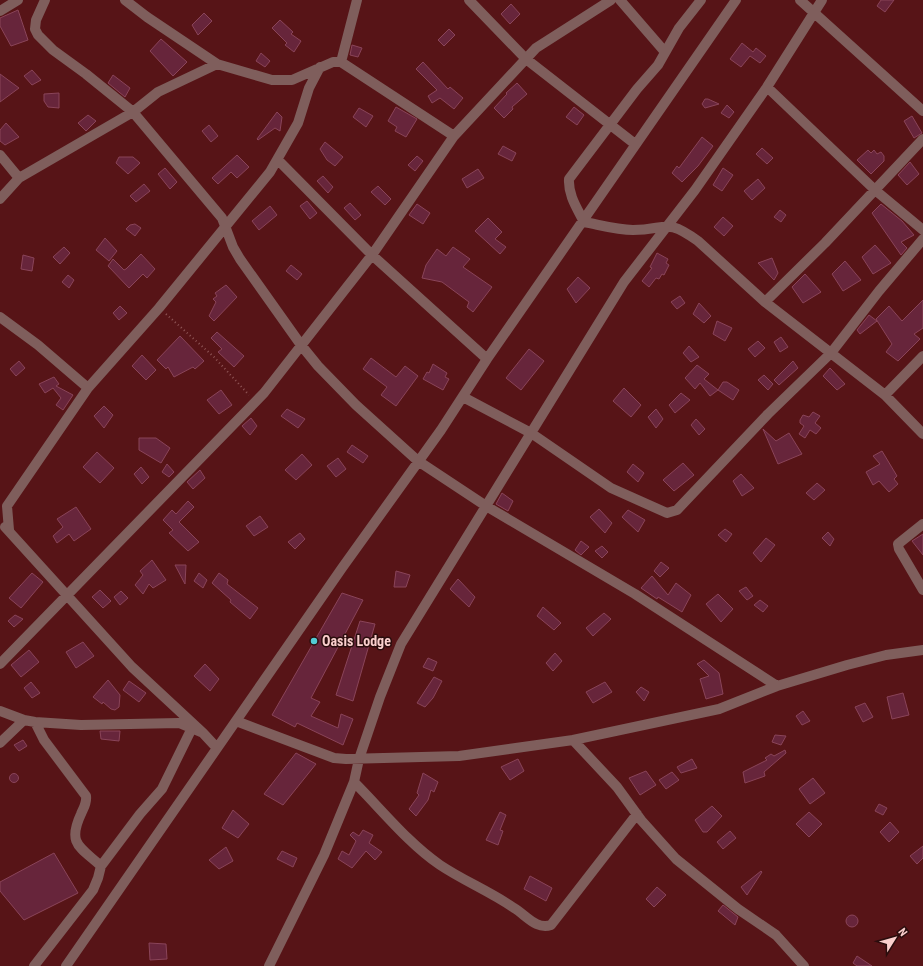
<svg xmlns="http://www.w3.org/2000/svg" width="923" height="966" font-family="'Roboto Condensed',sans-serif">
<rect width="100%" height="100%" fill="#571417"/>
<!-- building -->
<path fill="#67253b" stroke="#8a4459" d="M881 0H894L885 12 877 6Z
M511 4 520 14 510 24 501 14Z
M18 10 28 40 11 46 0 26V18Z
M204 13 212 21 198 35 192 25Z
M280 20 293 32 291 34 301 41 294 52 285 45 287 43 272 28Z
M449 29 455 35 444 46 438 40Z
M161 39 187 62 173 76 150 51Z
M742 43 753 52 756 48 766 56 760 63 750 56 741 67 730 59Z
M352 45 362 48 358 57 350 55Z
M261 53 270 61 265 67 256 61Z
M423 62 448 89 450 87 463 98 454 109 440 98 432 103 428 96 437 90 416 69Z
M32 70 41 80 32 85 24 76Z
M0 74 19 88 0 102Z
M113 75 130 88 125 97 108 83Z
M517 83 527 94 512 107 513 109 504 118 494 108 507 94 506 93Z
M59 93V108L48 107 44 101V94Z
M705 99H708L719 104 705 108 702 104Z
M727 105 734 112 729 118 721 113Z
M396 107 417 119 406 137 395 131 397 127 388 121Z
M574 107 584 115 577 125 566 117Z
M359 108 373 116 366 127 353 117Z
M277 112 282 117 280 131 275 128 258 140 257 139Z
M88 115 96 121 86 131 78 123Z
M912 116 922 133 914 138 904 121Z
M6 123 19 137 5 145 0 141V130Z
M209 125 218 136 211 142 202 131Z
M702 137 713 146 698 166 682 182 672 173 677 166 679 168Z
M325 142 343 157 335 166 327 160 320 149Z
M503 146 516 153 512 161 498 154Z
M762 148 773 158 767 164 756 154Z
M868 150 871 153 874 150 877 154 881 152 884 156V161L871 174 857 160Z
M237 155 249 167 237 178 231 172 218 184 212 178Z
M417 156 423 161 415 171 408 165Z
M119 157H133L140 163 128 174 116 163Z
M910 162 919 174 907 185 898 175Z
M165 168 177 182 170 189 158 174Z
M723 168 733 175 722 191 713 185Z
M478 169 484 178 467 188 462 179Z
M323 176 333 187 328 193 317 181Z
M758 179 765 188 752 200 744 191Z
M144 184 150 191 136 202 130 196Z
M378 186 391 199 385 205 371 192Z
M307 201 317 213 310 219 300 206Z
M350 203 361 215 355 220 344 208Z
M417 204 430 213 423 224 409 215Z
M881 204 902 221 914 235 901 242 907 248 901 255 872 213Z
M270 206 277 215 259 230 252 221Z
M780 210 786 215 781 222 774 217Z
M723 217 733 226 724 236 714 227Z
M488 218 502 232 495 239 506 247 500 254 475 231Z
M135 224 141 228 135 236 126 229 130 225Z
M105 238 117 251 109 261 96 250Z
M875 245 891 263 873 274 862 257Z
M64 247 70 253 60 264 53 257Z
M453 247 470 259 463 267 492 287 473 312 467 307 469 302 442 282 422 278 426 265 437 249 446 256Z
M657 253 668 259 666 263 669 265 664 275 662 274 659 279 656 278 649 287 642 281 652 268 650 267Z
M141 254 155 269 147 278 143 274 129 288 108 266 113 259 124 270 126 269Z
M23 255 34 258 32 271 21 269Z
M772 258 778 273 774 280 758 263Z
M845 261 861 280 843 291 832 274Z
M291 265 302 274 297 280 286 271Z
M805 274 821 292 803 303 792 287Z
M68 275 74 280 69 288 62 282Z
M578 277 590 288 576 303 567 289Z
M226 285 237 297 214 321 209 316 216 302 213 299 217 296 215 293Z
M680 296 685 303 677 309 671 302Z
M923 300V328L914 334 920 339 898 361 886 352 892 344 876 319 889 306 902 321Z
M699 303 711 316 704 323 693 314Z
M120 306 127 313 119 320 113 313Z
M869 315 877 321 860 334 857 330Z
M717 321 732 328 725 341 713 334Z
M217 332 244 356 234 367 218 352 222 349 211 338Z
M180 336 204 361 195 369 193 367 174 377 168 367 166 369 157 360Z
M781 337 788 347 780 352 774 342Z
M758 341 765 348 755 357 748 349Z
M689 346 699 357 691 362 683 353Z
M529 349 544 361 521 390 506 378Z
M142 355 156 370 146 380 132 366Z
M371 358 396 377 405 366 418 376 396 406 381 395 387 387 363 369Z
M19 361 25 368 16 376 10 369Z
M793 361 798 368 779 385 774 380Z
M433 364 447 373 445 377 449 379 443 390 423 379 427 372 429 373Z
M697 365 709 374 704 379 718 390 710 396 700 383 695 389 685 378Z
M830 368 845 384 837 390 823 376Z
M764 375 773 384 768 390 758 380Z
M54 377 59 384 56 386 73 395 63 410 56 405 61 398 53 388 45 393 39 384Z
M723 382H727L739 390 733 400 718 390Z
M624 388 641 405 631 417 613 401Z
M221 390 232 405 219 414 207 400Z
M681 393 690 400 675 413 669 405Z
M104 406 113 415 104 428 94 416Z
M287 409 305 419 298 428 281 416Z
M656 409 663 419 656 428 648 417Z
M813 412 820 416 815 423 821 428 816 434 810 430 805 438 799 434 804 426 800 423V420L803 415 809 417Z
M251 418 257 426 250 435 242 426Z
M696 419 705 429 699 435 691 425Z
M763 429 776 441 789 433 802 454 778 464Z
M139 438H156L170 448 161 463 139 450Z
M352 445 368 456 363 463 347 452Z
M882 451 897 476 894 479 898 484 889 492 879 481 873 485 866 472 880 464 873 456Z
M97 452 114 468 100 483 83 467Z
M302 454 312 465 296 480 285 470Z
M338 458 346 469 336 477 327 466Z
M683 463 694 475 674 491 663 480Z
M167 464 174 472 169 477 162 472Z
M633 464 644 473 638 482 627 472Z
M141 467 149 477 142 484 134 474Z
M200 470 205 478 193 489 187 482Z
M741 474 754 488 742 496 733 481Z
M817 483 825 490 814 500 806 493Z
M502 493 513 501 508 511 496 504Z
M188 501 194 507 179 522 199 542 188 551 169 533 173 530 163 520 172 510 176 514Z
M76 507 91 529 74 541 69 534 57 543 53 536 63 527 57 519Z
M599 509 612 523 605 533 590 517Z
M628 510 645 520 638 532 622 517Z
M260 516 268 527 254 536 246 526Z
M725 529 732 534 726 542 718 535Z
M828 532 834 539 830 546 822 538Z
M300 533 305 539 295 549 288 542Z
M923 534V555L912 541Z
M766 538 775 545 761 562 753 553Z
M581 541 589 547 581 555 575 550Z
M602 546 608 552 602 558 595 551Z
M152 560 166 580 153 588 149 584 143 594 135 585 143 575 140 571Z
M661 562 669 568 660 577 654 571Z
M175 565H186L185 584Z
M396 571 410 575 406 587H394Z
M32 573 43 582 21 608 9 598Z
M199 573 207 580 203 588 194 581Z
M219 573 228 580 227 584 258 608 250 619 230 602 231 600 212 583Z
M652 576 668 595 676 583 691 595 682 612 658 597 657 599 641 588Z
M458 579 475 597 469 607 450 589Z
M746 587 753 596 747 600 739 591Z
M100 590 111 601 103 608 92 597Z
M121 591 128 598 120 605 114 597Z
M342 593 363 600 311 698 320 702 311 716 338 728 341 714 353 719 343 745 297 723 295 727 272 715Z
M718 594 733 609 721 622 706 604Z
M760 600 768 606 763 612 754 605Z
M543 607 561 623 554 630 537 616Z
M604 613 611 619 593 636 586 628Z
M15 615 23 619 14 627 8 621Z
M360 621 375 624 353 701 336 695Z
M83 642 94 656 76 668 66 652Z
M29 650 39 662 21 677 11 665Z
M555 653 562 661 553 671 546 663Z
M428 658 437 662 433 671 423 667Z
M704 660 719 673 723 694 706 699 700 679 709 676 697 664Z
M205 664 219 679 210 691 194 676Z
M434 677 442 681 433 698 425 707 417 703Z
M108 680 120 695 119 707 115 710 111 709 103 702 102 704 93 697Z
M129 681 146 693 139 702 123 690Z
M31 682 40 693 32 698 24 688Z
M605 682 612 692 593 703 586 692Z
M641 687 649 692 644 701 636 692Z
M903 693 909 715 892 719 887 697Z
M865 703 873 717 863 722 855 707Z
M803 711 810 721 802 725 796 716Z
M100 731H120L119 741 101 739Z
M775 735 786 736 781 745 772 742Z
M23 740 27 746 19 751 14 745Z
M785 750 786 753 764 772 765 776 745 783 743 772 767 760 765 758 771 754 774 756Z
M296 753 316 764 283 805 264 794Z
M518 759 524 771 510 780 501 767Z
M692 759 697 768 681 773 677 767Z
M646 771 656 785 640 795 629 778Z
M672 772 679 780 666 789 659 780Z
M423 773 438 782 434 792 431 790 428 800 416 816 409 809 419 795 417 793Z
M9.5 778a4.5 4.5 0 1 1 9 0a4.5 4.5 0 1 1-9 0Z
M813 778 825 793 810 804 799 789Z
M879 804 887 808 883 815 875 811Z
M712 806 722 816 707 832H703L695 820Z
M233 810 249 824 238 838 222 828Z
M500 812 506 815 500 830 503 831 498 845 486 840Z
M809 812 822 824 809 837 796 824Z
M890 822 899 832 889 842 880 832Z
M363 830 373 835 369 843 382 852 375 860 366 851 352 868 338 859 342 851 349 855 356 841 350 835 353 832 359 836Z
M730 831 736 838 723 849 717 842Z
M923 846V858L917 864 910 856Z
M226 847 233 861 219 869 209 860Z
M282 851 297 858 293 867 277 859Z
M54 853 78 893 24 920 0 891V882Z
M761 871 762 872 747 895 741 887Z
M530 876 552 888 546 901 524 889Z
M657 887 666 895 654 907 646 899Z
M723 905 738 917 735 925 718 911Z
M846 921a6 6 0 1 1 12 0a6 6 0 1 1-12 0Z
M149 943 166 944 167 959 150 960Z
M857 956 872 966H857L853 963Z"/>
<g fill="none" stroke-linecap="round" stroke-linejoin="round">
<!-- path -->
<path stroke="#905657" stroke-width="2" stroke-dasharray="1 3" stroke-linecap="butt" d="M166 314 214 357 249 395"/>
<!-- street -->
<path stroke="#7f5e5c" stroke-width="10" d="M45 0 36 20 35 29 38 35 53 50 86 74 133 112 222 218 233 247 240 259 301 345 318 366 356 405 418 461 486 506 635 594 777 686
M125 0 147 17 217 64 272 80H292L333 62H341L454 136
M469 0 526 59 635 144
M620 0 665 52
M701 0 679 28 658 65 637 89 569 179C568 195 577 208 584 222 600 225 617 230 633 230 667 230 665 217 698 241L765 302 885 395 923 434
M800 0 923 111
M0 11 18 0
M341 62 357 0
M767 87 875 190 923 230
M0 155 19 178
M278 160 372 255 487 359
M0 199 19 178 133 112 158 92 217 64
M765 302 825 243 923 139
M0 317 38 345 88 388
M885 395 923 356
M463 397 531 433 611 488 667 513 677 510 768 414 831 353 879 291 923 239
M923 524 898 544 899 549 923 590
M5 527 132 667 203 733
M9 530 7 506 88 388 159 308 270 172 298 123 309 88 320 67
M0 664 264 393 372 255 454 136 536 48 611 0
M0 711 24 720 35 722 81 725 179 723 203 733 216 747
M236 721 334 758 346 759 459 756 573 740 617 787 641 820 676 859 738 909 776 935 804 966
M35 722 44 740 86 796C87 803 84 807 81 814 67 844 80 847 101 866
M573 740 719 709 777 686 847 665 886 655 923 650
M0 743 24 720
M354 782C382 810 408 843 440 865 464 881 491 892 514 908 526 915 536 930 551 925L637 814
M34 966 93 890 98 878 101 866 140 814 162 789 192 728
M66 966 342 568 441 430 487 359 736 0
M269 966 324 855 354 782 359 759 380 697 401 644 624 282 695 190 767 87 822 0"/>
</g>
<!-- markers -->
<circle fill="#52ccd5" stroke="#2a0d0d" stroke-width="1.5" cx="314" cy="641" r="4"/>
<g text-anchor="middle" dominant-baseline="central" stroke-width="3" stroke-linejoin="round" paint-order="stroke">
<!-- poi labels -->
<g font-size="14" font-weight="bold" fill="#facfcd" stroke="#2a0d0d" text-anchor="start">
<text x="322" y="641">Oasis Lodge</text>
</g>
</g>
<!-- north arrow -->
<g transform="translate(895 938) rotate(53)" stroke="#2a0d0d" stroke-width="3" paint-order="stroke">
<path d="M0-3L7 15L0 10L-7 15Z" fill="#facfcd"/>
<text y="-6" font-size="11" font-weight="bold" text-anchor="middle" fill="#facfcd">N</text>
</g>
</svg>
